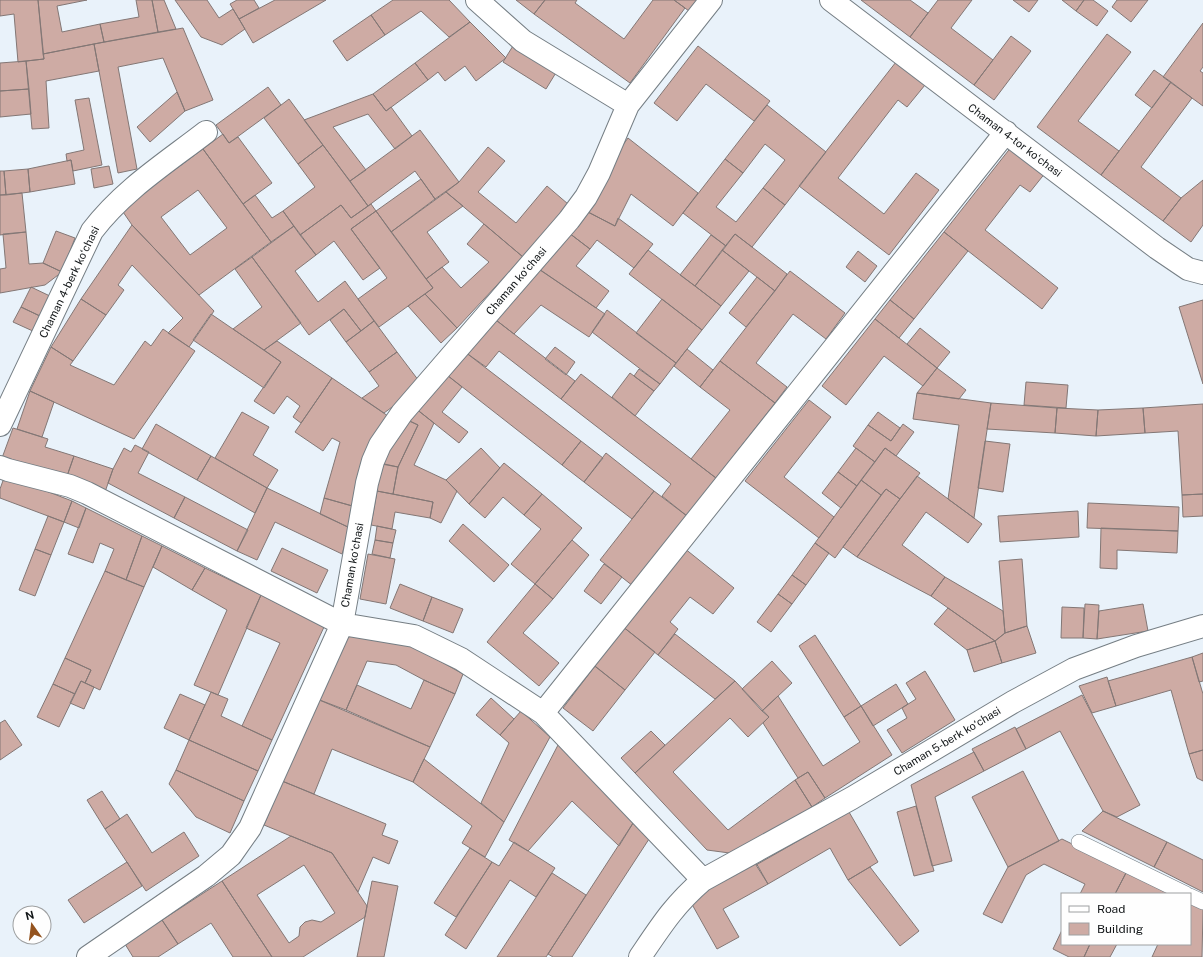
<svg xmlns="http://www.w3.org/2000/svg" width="1203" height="957" font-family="'Public Sans',sans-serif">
<rect width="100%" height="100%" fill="#e9f2fa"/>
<!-- building -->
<path fill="#ceaba4" stroke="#837775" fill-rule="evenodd" d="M0 0H38L44 59 18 62 14 14 0 16Z
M38 0H87L57 6 62 32 100 24 104 42 43 54Z
M136 0H152L158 32 104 42 100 24 139 17Z
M152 0H164L176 29 158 32Z
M175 0H207L219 18 233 9 245 29 222 45 201 37Z
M237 0H254L259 8 239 19 230 4Z
M275 0H326L253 43 239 19Z
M393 0H449L470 22 449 37 421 11 385 35 371 15Z
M516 0H545L534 14Z
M545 0H577L575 3 624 39 653 0H674L685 8 630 83 534 14Z
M674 0H698L689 11Z
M861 0H910L928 13 910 37Z
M938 0H972L951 28 993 60 974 85 910 37Z
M1013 0H1038L1029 12Z
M1062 0H1084L1076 11Z
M1084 0H1093L1108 11 1097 26 1076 11Z
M1117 0H1148L1131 22 1112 7Z
M371 15 385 35 347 61 333 41Z
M470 22 506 58 476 81 465 66 445 81 438 72 428 80 415 63Z
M1203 23V67L1200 71 1203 73V106L1163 77Z
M183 28 213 100 185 111 163 58 118 67 137 169 118 173 94 44Z
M1107 34 1131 52 1078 121 1119 151 1101 175 1037 127Z
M1011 36 1031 51 994 100 974 85Z
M516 41 557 71 546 89 503 62Z
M94 44 99 71 46 81 49 128 32 129 26 61 44 59 43 54Z
M698 46 770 101 754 121 706 84 677 121 654 103Z
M26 61 29 89 0 91V63Z
M896 62 925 85 907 107 898 100 838 178 884 214 916 173 939 190 889 255 799 186Z
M415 63 428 80 386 111 373 94Z
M1154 70 1171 82 1152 108 1135 95Z
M1171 82 1192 98 1141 167 1181 198 1163 221 1101 175Z
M268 87 281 105 229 143 216 125Z
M29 89 31 114 0 117V91Z
M177 92 185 111 150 142 137 127Z
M373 94 386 111 391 107 412 136 395 149 368 114 333 127 366 170 350 181 304 120Z
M89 98 102 165 73 171 71 160 67 161 66 154 84 150 75 100Z
M289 99 323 145 298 164 264 118Z
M767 105 826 152 785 205 763 188 785 160 765 144 743 173 725 159Z
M420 130 459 182 435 199 415 171 368 206 350 181Z
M223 134 229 143 238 137 272 183 243 204 203 149Z
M628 138 698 193 673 226 631 194 615 226 586 211 617 153Z
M323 145 368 206 351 218 341 205 300 235 283 211 315 187 298 164Z
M1012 146 1046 172 1030 192 1020 185 985 230 1058 288 1042 309 944 232Z
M488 147 505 161 478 192 516 223 547 186 568 204 523 257 446 192 459 182Z
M203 149 271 242 199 295 132 225 121 209ZM198 190 227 228 190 255 161 217Z
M725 159 743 173 716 207 736 222 763 188 785 205 752 247 735 234 726 246 683 213Z
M71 160 75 184 30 192 28 169Z
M109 166 113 184 94 188 91 169Z
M28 169 30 192 6 195 4 171Z
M0 171H4L6 195H0Z
M421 179 435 199 391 232 376 211Z
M1203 180V225L1191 242 1163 221 1181 198Z
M446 192 463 206 427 232 449 262 426 279 391 232Z
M22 193 26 232 0 235V195Z
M255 195 272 218 283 211 294 226 271 242 243 204Z
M371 204 376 211 351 229 380 268 363 280 334 241 316 255 300 235 341 205 351 218Z
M376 211 433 288 379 327 358 299 387 278 351 229Z
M586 211 615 226 618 218 653 244 634 268 597 240 590 249 569 233Z
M484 224 523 257 457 328 425 294 433 288 426 279 442 267 461 288 489 262 467 244Z
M132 225 214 311 189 347 168 333 183 318 132 265 118 285 124 290 106 315 81 299Z
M294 226 316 255 295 271 318 302 345 281 374 321 361 331 344 309 309 335 252 257Z
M56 231 75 238 62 272 43 263Z
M26 232 29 264 43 263 62 272 45 285 0 293V269L6 268 3 234Z
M944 232 968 251 914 319 890 300Z
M569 233 590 249 576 266 609 291 596 308 540 270Z
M735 234 787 274 775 291 722 250Z
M711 235 726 246 695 286 680 275Z
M648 250 721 306 702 330 629 274Z
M722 250 749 271 721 306 695 286Z
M858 251 877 266 865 282 846 267Z
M252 257 301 323 264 350 233 329 262 307 235 269Z
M539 269 605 314 589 337 541 305 514 334 492 317Z
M790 271 845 313 826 339 793 314 756 363 787 387 775 403 720 361Z
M757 277 775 291 746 327 729 313Z
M31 287 52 297 42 317 21 307Z
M425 294 457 328 441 343 408 306Z
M81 299 106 315 73 361 51 347Z
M662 299 702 330 676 363 636 333Z
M890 300 914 319 899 338 875 319Z
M1203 300V384L1179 307Z
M21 307 42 317 35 332 13 322Z
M344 309 361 331 346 342 330 320Z
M607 310 676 363 660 384 592 332Z
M211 314 281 362 264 388 193 340Z
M492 317 575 381 561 399 499 351 486 367 465 352Z
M875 319 937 368 923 386 884 356 846 405 822 386Z
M374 321 397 352 369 372 346 342Z
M920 328 950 352 937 368 907 344Z
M163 329 195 351 134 439 30 391 51 347 73 361 70 365 114 385 145 341 151 346Z
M277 341 332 378 301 423 293 417 300 406 287 396 274 414 254 401 281 362 264 350Z
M555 347 575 362 566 375 545 359Z
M687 349 713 370 700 387 674 366Z
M397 352 422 385 384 413 362 398 379 386 369 372Z
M465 352 581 441 562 465 447 375Z
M720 361 775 403 716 478 691 459 730 410 700 387Z
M937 368 966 390 959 399 917 393Z
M639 369 660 384 654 391 634 376Z
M443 372 462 387 442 412 468 432 459 443 415 408Z
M630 373 654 391 635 416 612 397Z
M581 374 716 478 687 516 662 496 671 484 561 399Z
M332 378 388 416 356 507 324 498 340 442 332 438 323 451 295 432Z
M1026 382 1068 385 1066 408 1024 405Z
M30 391 54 402 42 437 17 429Z
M917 393 991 403 974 518 948 499 959 425 913 419Z
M809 400 831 417 784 477 834 517 819 538 745 481Z
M991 403 1057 408 1055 433 987 429Z
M1203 404V494L1182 495 1178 431 1145 433 1143 408Z
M415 408 434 423 414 465 446 480 457 491 441 523 430 518 433 502 393 494 398 467 418 425 409 421Z
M1057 408 1098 410 1096 436 1055 433Z
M1143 408 1145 433 1096 436 1098 410Z
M242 412 269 427 253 455 278 470 267 488 215 458Z
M878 412 900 428 891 441 868 425Z
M402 417 418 425 398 467 380 463Z
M156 424 211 456 197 480 142 449Z
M903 424 914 432 896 456 885 448 875 462 853 446 868 425 891 441Z
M13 428 48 439 45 447 74 456 66 479 2 458Z
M581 441 603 458 584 482 562 465Z
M985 441 1010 444 1003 492 978 488Z
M135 445 149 452 138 473 185 497 174 518 108 483 113 469 124 448 131 452Z
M481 448 500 468 469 504 446 480Z
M856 448 875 462 857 486 838 472Z
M885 448 920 473 900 499 886 489 881 495 861 480Z
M606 453 654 491 632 519 584 482Z
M74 456 113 469 105 492 66 479Z
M211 456 267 488 255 513 197 480Z
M376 463 398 467 393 494 371 490Z
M504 463 542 494 524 515 503 497 485 518 469 504Z
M838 472 857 486 841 508 822 493Z
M5 475 72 501 64 522 0 498V489Z
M917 476 982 524 968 543 926 512 902 545 945 577 931 596 857 557Z
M861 480 881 495 835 558 815 543Z
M267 488 350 528 342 554 275 522 257 560 237 551Z
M886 489 900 499 857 557 843 547Z
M377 491 433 502 430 518 395 512 392 529 371 525Z
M654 491 687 516 633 586 600 560Z
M542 494 582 528 535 584 511 564 541 529 524 515Z
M1203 494V516L1183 517 1182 495Z
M185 497 248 530 237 551 174 518Z
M324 498 356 507 350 528 320 514Z
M72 501 86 508 79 528 64 522Z
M1088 503 1179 507 1178 531 1087 528Z
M86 508 142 536 126 580 105 571 114 549 100 543 93 563 68 554Z
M1078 511 1079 537 1000 542 998 516Z
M48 516 64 522 51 555 35 549Z
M463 524 509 565 494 582 449 541Z
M377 526 396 530 393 543 375 540Z
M1101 528 1178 531 1177 553 1117 550V569L1100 568Z
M142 536 162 546 144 587 126 580Z
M375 540 393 543 390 558 372 554Z
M572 540 589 555 553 599 535 584Z
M815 543 829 553 806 585 792 575Z
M162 546 205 568 192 590 153 567Z
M282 548 328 570 317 593 271 571Z
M684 548 734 588 713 614 690 597 670 622 678 629 658 655 622 626Z
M35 549 51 555 35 596 19 590Z
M368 554 395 559 386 604 360 599Z
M1022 559 1027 626 1005 633 999 561Z
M604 564 622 577 601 604 584 591Z
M205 568 261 595 218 695 194 685 227 610 192 590Z
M105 571 144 587 100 690 85 683 91 670 65 658Z
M792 575 806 585 792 604 778 594Z
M945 577 1003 611 1005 633 995 641 931 596Z
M400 584 432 597 423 621 390 608Z
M535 584 553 599 523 633 559 663 539 686 487 642Z
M778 594 792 604 771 632 757 622Z
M261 595 324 627 272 740 242 726 280 643 246 628Z
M432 597 463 609 453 633 423 621Z
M1085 604 1099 605 1097 639 1083 638Z
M1143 604 1148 631 1097 639 1099 611Z
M1062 607 1084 608 1083 638H1061Z
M948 608 995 641 967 650 934 624Z
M622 626 655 652 625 690 592 664Z
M1027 626 1036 653 1002 663 995 641 1005 633Z
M675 634 735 681 715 699 658 655Z
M344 635 404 641 463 674 455 694 424 680 396 665 367 661 346 710 317 699Z
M815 635 861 706 844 717 799 646Z
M995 641 1002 663 974 672 967 650Z
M1203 653V681L1199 682 1192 657Z
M1192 657 1203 694V750L1189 754 1171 690 1116 706 1108 681Z
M65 658 91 670 85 683 81 681 75 694 53 684Z
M772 661 792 683 762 711 742 689Z
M595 666 625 690 593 731 563 708Z
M925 671 955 720 902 753 887 730 907 718 902 708 916 699 906 683Z
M1107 677 1116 706 1092 713 1079 686Z
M424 680 455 694 430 747 346 710 357 685 411 709Z
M81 681 94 687 84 709 70 703Z
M735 681 769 717 748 737 730 718 673 772 728 830 795 780 812 807 737 854 707 850 635 773Z
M53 684 75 694 59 727 37 717Z
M896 684 908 704 873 726 861 706Z
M211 692 228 699 221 716 272 740 258 771 189 740Z
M180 694 205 705 189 740 164 728Z
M1082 695 1140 805 1117 817 1103 811 1060 731 1026 749 1016 729Z
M778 696 823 766 860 742 844 717 861 706 892 755 825 798 808 772 798 778 763 723 769 717 762 711Z
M491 698 514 719 500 735 476 715Z
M317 699 430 747 413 782 332 749 314 794 282 781Z
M521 711 550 737 504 822 481 803 509 743 500 735Z
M5 720 22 745 0 760V723Z
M1015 727 1026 749 984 771 972 749Z
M651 731 665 745 635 773 621 758Z
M189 740 258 771 244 801 176 770Z
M558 745 635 820 619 846 572 801 528 851 509 840Z
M1203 750V781L1197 778 1189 754Z
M974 752 984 771 935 797 952 861 932 866 911 785Z
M424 759 504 822 485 857 462 843 472 826 413 782Z
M176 770 244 801 230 833 196 817 169 784Z
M1023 771 1059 841 1008 867 972 797Z
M808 772 825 798 812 807 795 780Z
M282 781 386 824 382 835 398 841 389 864 373 857 358 892 332 853 264 825Z
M102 791 120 819 105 829 87 800Z
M916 806 934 871 914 876 897 812Z
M1103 811 1167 842 1154 867 1082 831Z
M849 812 878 862 848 880 830 848 768 884 756 865Z
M127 814 152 853 184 832 199 856 146 891 105 829Z
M635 820 651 836 572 957H553L548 954Z
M291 836 332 853 367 906 365 917 303 957H272L222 881ZM304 865 335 913 321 922 312 920 305 922 300 927 299 936 289 943 257 895Z
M1062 839 1127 871 1115 894H1080L1085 884 1044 864 1026 875 1002 923 983 914 1008 867Z
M514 842 555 868 536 897 510 880 466 949 445 935 492 862 499 866Z
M1167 842 1203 860V892L1154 867Z
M470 848 492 862 456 917 434 903Z
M755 861 768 884 723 909 739 937 717 949 689 899Z
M127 862 142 886 84 923 68 900Z
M870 867 919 931 900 946 848 880Z
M1127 871 1173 894H1115Z
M552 873 586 895 548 954 546 957H497Z
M222 881 272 957H233L211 923 178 944 162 920Z
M372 881 398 886 384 957H357Z
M1190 902 1203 909 1202 957H1152L1158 944H1190Z
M162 920 178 944 158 957H133L125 944Z
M1062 930V944H1090L1084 957H1069L1053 949Z
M1090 944H1117L1110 957H1084Z"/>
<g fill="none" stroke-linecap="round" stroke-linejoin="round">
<defs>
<path id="service" d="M1079 842 1186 894
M1190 896 1203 902"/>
<path id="minor" d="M477 0 523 41 628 105
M831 0 1157 248 1188 269 1203 273
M0 425 92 231C123 190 166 163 206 132
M0 467 8 470 70 486 87 493 342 624 414 636 461 659 543 713 703 880
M543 713 1006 132
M88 957 206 876 231 855 250 828 342 624 367 483 373 461 380 445 402 413 569 220 586 197 599 173 628 105 711 0
M640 957C661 926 674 905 703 880L852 798 1013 702 1074 669 1136 646 1203 626"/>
</defs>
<!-- service casing -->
<use href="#service" stroke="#757e84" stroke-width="16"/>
<!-- minor casing -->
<use href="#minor" stroke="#757e84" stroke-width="24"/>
<!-- service -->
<use href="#service" stroke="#fff" stroke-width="15"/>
<!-- minor -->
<use href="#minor" stroke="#fff" stroke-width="22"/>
</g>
<g text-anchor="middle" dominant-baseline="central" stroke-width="3.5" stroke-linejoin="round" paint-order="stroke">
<!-- street labels -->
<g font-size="11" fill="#0f1315" stroke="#fefefe">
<text transform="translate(1015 140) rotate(37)">Chaman 4-tor koʻchasi</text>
<text transform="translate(516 281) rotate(-49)">Chaman koʻchasi</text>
<text transform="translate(69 282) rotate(-64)">Chaman 4-berk koʻchasi</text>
<text transform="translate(352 565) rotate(-80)">Chaman koʻchasi</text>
<text transform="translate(947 741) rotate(-31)">Chaman 5-berk koʻchasi</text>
</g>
</g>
<!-- legend -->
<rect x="1061" y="893" width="130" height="52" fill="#fefefe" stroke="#9ea0a1"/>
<rect x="1069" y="906" width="20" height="6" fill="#ffffff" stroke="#9ea0a1"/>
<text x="1097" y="913" font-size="12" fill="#0f1315">Road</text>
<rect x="1069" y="923" width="20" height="12" fill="#ceaba4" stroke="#9ea0a1"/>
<text x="1097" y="933" font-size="12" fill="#0f1315">Building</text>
<!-- north arrow -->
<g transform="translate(32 925) rotate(346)"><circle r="19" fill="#fefefe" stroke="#9ea0a1"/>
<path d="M0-3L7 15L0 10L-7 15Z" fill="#94531e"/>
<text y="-6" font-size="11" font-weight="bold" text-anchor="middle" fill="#0f1315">N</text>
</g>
</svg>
